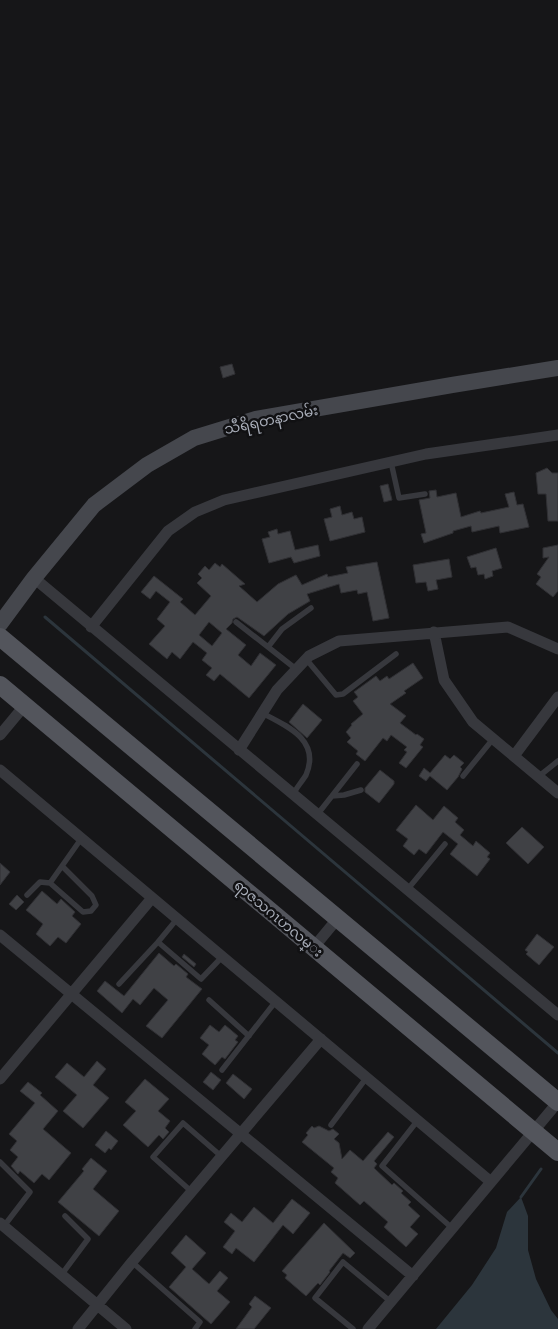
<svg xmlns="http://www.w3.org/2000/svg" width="558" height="1329" font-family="Barlow,'Noto Sans Myanmar',sans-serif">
<rect width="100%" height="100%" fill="#161618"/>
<!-- water -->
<path fill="#2c353c" d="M521 1197 528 1216V1250L536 1279 551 1310 558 1319V1329H436L472 1285 496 1248 507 1212Z"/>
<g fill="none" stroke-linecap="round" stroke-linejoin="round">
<!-- stream -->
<path stroke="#2c353c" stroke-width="3" d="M45 617 558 1053
M521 1197 541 1169"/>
</g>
<!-- building -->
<path fill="#404145" stroke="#303034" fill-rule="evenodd" d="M232 364 235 374 223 378 220 367Z
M547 468 552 473H558V521H548L546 494H538L536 473Z
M388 484 392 500 384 502 380 486Z
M436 490 437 497 456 493 461 517 480 511 481 513 509 507 505 494 514 492 517 505 523 504 529 527 500 533 499 526 472 532 471 526 453 531V533L424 543 421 534 426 533 419 500 430 498 429 491Z
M340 506 342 515 352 512 354 519 362 517 365 532 330 541 324 519 332 517 330 509Z
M277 529 278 534 290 531 295 550 318 545 320 556 294 563 291 557 269 563 262 539 270 537 268 532Z
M558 545V591L553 597 536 584 541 577 537 574 549 557 543 558V548Z
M496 548 502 568 492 571 493 576 485 579 484 574 478 575 476 567 471 568 467 557Z
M449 559 452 577 436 580 438 589 428 591 426 582 416 583 413 565Z
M377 562 389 618 373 621 367 592 358 594 357 590 341 593 339 584 307 594 310 601 288 614 264 636 237 617 233 619 232 623 226 629 246 645 238 655 251 666 260 653 276 665 249 698 220 674 214 681 206 675 212 668 202 660 207 653 193 642 180 659 172 652 167 659 149 644 165 626 157 619 170 602 156 591 150 599 141 592 154 576 183 599 180 602 195 615 211 596 197 583 202 578 198 574 205 566 209 570 215 563 220 567 222 564 245 584 239 586 257 602 278 584 296 575 302 585 327 574 328 577 348 573 346 567ZM209 622 222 633 212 646 199 635Z
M413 663 423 678 404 691 406 693 390 704 406 716 400 723 416 735 417 734 424 739 420 745 423 747 406 768 399 763 407 752 404 750 407 747 391 735 387 741 383 738 365 761 356 754 358 751 347 742 351 738 346 732 352 725 351 724 363 714 353 701 358 697 354 692 376 676 380 681 387 676 389 679Z
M303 704 322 720 307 738 289 722Z
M445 755 450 759 454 755 464 763 460 767 462 769 458 777 447 790 430 776 426 781 419 776 424 768 430 773Z
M380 770 394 781V784L379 803 365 792V788Z
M416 805 433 820 444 806 458 818 455 822 464 830 460 835 473 846 476 841 490 853 487 857 490 859 477 876 450 854 458 844 443 832 426 854 419 849 414 855 403 846 408 839 396 830Z
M522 827 544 847 528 864 506 843Z
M0 863 10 872 0 885Z
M42 891 57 904 61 899 75 912 72 916 81 924 66 943 58 937 50 946 36 934 43 924 26 910Z
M17 895 24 902 16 910 9 904Z
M537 934 554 947 539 965 526 954 528 952 525 950Z
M159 953 174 966 176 964 188 974 186 977 202 989 162 1038 146 1026 168 1000 154 988 140 1005 133 999 122 1013 97 991 105 981 124 996Z
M184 954 196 964 194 967 182 957Z
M210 1025 219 1032 225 1025 238 1036 235 1040 238 1042 225 1059 222 1057 215 1065 202 1054 209 1045 200 1038Z
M97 1061 106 1069 93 1085 109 1098 83 1128 63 1111 77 1095 55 1077 67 1063 84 1077Z
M211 1072 221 1080 213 1090 203 1082Z
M233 1074 252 1089 244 1099 226 1083Z
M145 1079 169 1099 158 1111 170 1121 165 1128 169 1132 163 1139 159 1135 148 1147 123 1125 136 1111 125 1102Z
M28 1082 42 1093 40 1095 58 1111 43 1129 71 1153 49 1180 42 1174 34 1183 20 1171 18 1174 11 1166 18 1157 10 1150 17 1141 9 1134 35 1103 20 1091Z
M312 1126 314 1128 319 1126 329 1131 333 1129 339 1134 334 1139 339 1143 342 1159 350 1150 363 1161 388 1132 394 1137 374 1161 377 1164 374 1168 392 1185 394 1183 403 1191 401 1193 411 1202 408 1205 420 1216 410 1227 418 1234 406 1247 384 1227 388 1222 364 1201 360 1205 335 1183 338 1178 331 1172 334 1168 302 1142 308 1135 306 1133Z
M106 1131 118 1141 111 1150 109 1148 105 1153 95 1145Z
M91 1158 107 1171 93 1189 119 1211 99 1236 58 1202 84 1171 82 1169Z
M292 1199 310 1213 293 1234 283 1225 254 1262 236 1248 232 1254 223 1247 235 1231 224 1222 231 1213 242 1222 254 1207 273 1223Z
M324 1223 355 1253 350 1258 343 1253 329 1271 330 1272 320 1285 318 1283 306 1296 285 1278 287 1275 282 1271Z
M186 1235 206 1253 192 1269 209 1284 220 1271 228 1278 217 1291 230 1302 211 1324 169 1287 186 1267 171 1253Z
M255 1296 271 1308 254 1329H236L252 1307 249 1304Z"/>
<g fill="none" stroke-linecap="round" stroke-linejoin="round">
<!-- service -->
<path stroke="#37383d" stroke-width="5.5" d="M391 462 399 498 425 494
M236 622 296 669
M268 647 282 629 311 608
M306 659 336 695 343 694 396 654
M262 713C287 726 321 740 306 775 303 780 298 786 295 791
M463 776 493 739
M538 777 558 761
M332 796 344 795 361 790
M317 815 357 764
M50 883 83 912 91 911 96 905 92 896 62 866
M407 890 445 844
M27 895 40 882 50 883 81 839
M177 919 158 942 201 979 222 957
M119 984 158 942
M209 1000 249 1036
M222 1070 276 1001
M418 1120 382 1166 452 1228
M331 1125 367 1077
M0 1162 30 1192 4 1226
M192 1192 153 1157 183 1123 221 1156
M132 1262 200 1322 195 1329
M62 1274 88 1239 65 1216
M353 1329 315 1298 343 1262 391 1302"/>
<!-- minor -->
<path stroke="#37383d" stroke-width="11" d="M34 578 558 1015
M91 627 168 531 195 512 224 500 426 454 558 435
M434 632 444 680 473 722 558 793
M0 735 25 705
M239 750 277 690 309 656 339 641 508 627 558 649
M514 756 558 697
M0 770 491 1182
M0 935 413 1276
M314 947 338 918
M0 1079 152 898
M0 1223 126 1329
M78 1329 132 1262 321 1039
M368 1329 558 1102"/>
<!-- secondary -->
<path stroke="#45474d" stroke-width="16" d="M0 624 34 578 94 505 147 465 194 438 256 419 452 385 558 368"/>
<!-- primary -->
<path stroke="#53555c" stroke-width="18" d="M0 637 558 1102
M0 685 558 1152"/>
</g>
<g text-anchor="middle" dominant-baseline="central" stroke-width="5" stroke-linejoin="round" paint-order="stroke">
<!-- street labels -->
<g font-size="14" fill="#a8adb8" stroke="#111113">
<text transform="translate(271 419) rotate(-12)">သီရိရတနာလမ်း</text>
<text transform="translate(279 918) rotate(40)">ရာဇသဂၤဟလမ္း</text>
</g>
</g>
</svg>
